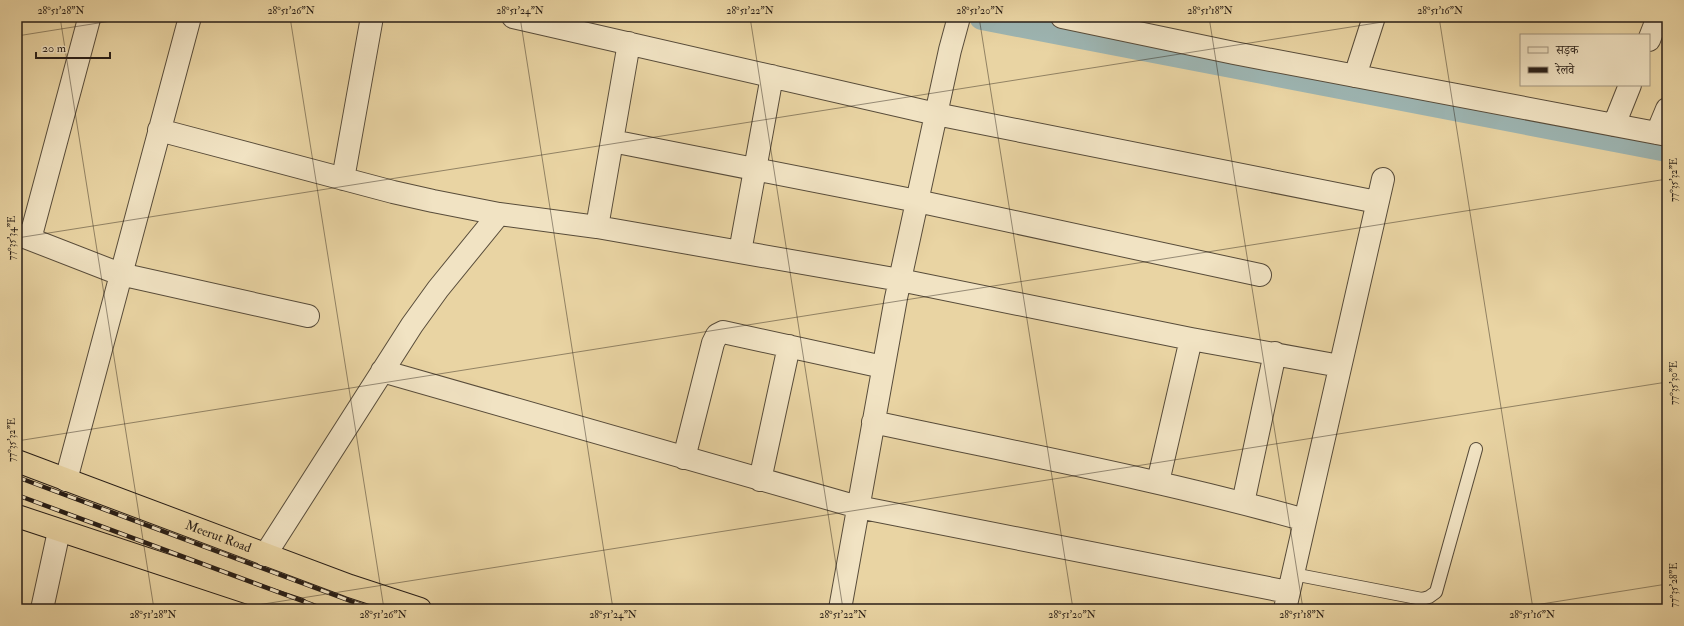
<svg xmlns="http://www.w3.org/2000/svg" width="1684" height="626" font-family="'IM FELL Double Pica','Noto Serif Devanagari',serif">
<rect width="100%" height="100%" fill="#e9d4a3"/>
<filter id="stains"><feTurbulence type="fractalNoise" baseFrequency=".005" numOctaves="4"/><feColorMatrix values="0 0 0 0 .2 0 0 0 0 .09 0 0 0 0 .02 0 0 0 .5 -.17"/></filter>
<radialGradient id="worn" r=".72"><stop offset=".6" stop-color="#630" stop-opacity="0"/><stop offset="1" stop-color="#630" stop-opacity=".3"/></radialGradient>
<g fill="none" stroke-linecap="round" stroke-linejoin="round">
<!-- canal -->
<path stroke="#9db5b2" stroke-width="26" d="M982 17 1667 149"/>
<defs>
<path id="service" d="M1293 574 1422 599 1429 597 1436 592 1476 449"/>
<path id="minor" d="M513 17 936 114 1377 202
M1062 17 1234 53 1667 135
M1649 40 1658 17
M1355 76 1374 17
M1614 125 1630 85
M159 130 393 192 433 201 499 214 597 227 900 280 1191 339 1340 366
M1657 133 1667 109
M612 141 917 201 1260 275
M343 179 372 17
M597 227 629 43
M17 234 120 274 308 316
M30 239 89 19
M740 252 772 76
M382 371 858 507 1288 592
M873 422C1017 453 1163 480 1305 520
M684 458 713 343 717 335 723 332 883 367
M66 480 190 17
M760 480 789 346
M1158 482 1191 339
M1243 503 1275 353
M265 555 412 325 438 289 499 214
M42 609 59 531
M840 609 896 298 950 50 959 17
M1285 609 1383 179"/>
<g id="trunk">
<path id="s1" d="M17 461 350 586 420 609"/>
<path d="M17 516 298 609"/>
</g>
</defs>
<!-- service casing -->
<use href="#service" stroke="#584c3a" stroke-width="14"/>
<!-- minor casing -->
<use href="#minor" stroke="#584c3a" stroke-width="24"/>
<!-- trunk casing -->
<use href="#trunk" stroke="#281e17" stroke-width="24"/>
<!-- service -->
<use href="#service" stroke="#f1e3c3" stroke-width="12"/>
<!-- minor -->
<use href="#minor" stroke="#f1e3c3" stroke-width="22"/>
<!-- trunk -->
<use href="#trunk" stroke="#e9d4a3" stroke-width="22"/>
<defs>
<path id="rail" d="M17 477 372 609
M17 495 324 609"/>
</defs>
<!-- rail casing -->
<use href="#rail" stroke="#281e17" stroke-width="4.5"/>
<!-- rail -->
<use href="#rail" stroke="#f1e3c3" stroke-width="3" stroke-dasharray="9" stroke-linecap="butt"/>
</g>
<!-- ticks -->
<path fill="none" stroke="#281e17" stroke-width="1" stroke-opacity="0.45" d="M60 17 154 609M290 17 384 609M520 17 613 609M750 17 843 609M979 17 1073 609M1209 17 1303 609M1439 17 1533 609M17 36 136 17M17 238 1414 17M17 441 1667 179M232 609 1667 382M1510 609 1667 584"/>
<g text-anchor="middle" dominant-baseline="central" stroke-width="4" stroke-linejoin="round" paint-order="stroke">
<!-- street labels -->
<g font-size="13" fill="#281e17" stroke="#f1e3c3">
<text stroke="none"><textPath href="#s1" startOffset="215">Meerut Road</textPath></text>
</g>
</g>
<!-- margin -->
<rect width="1684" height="626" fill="none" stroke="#e9d4a3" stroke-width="44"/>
<!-- legend -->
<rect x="1520" y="34" width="130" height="52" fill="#f1e3c3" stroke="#a1947e"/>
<rect x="1528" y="47" width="20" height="6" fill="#f1e3c3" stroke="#a1947e"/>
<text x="1556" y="54" font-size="12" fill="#281e17">सड़क</text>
<rect x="1528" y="67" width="20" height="6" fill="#281e17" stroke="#a1947e"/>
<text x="1556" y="74" font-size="12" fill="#281e17">रेलवे</text>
<!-- scale -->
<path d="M36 52v6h74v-6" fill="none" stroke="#281e17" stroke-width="2"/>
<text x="42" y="52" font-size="12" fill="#281e17" stroke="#f1e3c3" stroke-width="3" paint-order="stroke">20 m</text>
<rect x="22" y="22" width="1640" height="582" fill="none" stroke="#281e17" stroke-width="1.5"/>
<g font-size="10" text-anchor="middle" fill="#281e17">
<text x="61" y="14">28°51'28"N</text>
<text x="291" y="14">28°51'26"N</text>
<text x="520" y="14">28°51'24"N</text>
<text x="750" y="14">28°51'22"N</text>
<text x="980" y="14">28°51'20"N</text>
<text x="1210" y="14">28°51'18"N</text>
<text x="1440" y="14">28°51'16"N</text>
<text transform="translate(1673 180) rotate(-90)" y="4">77°35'32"E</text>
<text transform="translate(11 238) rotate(-90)" y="4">77°35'34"E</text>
<text transform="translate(1673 383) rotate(-90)" y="4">77°35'30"E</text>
<text transform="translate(11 440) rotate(-90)" y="4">77°35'32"E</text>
<text transform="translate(1673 585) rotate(-90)" y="4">77°35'28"E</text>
<text x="153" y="618">28°51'28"N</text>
<text x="383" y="618">28°51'26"N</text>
<text x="613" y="618">28°51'24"N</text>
<text x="843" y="618">28°51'22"N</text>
<text x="1072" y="618">28°51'20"N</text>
<text x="1302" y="618">28°51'18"N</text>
<text x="1532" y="618">28°51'16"N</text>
</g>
<rect width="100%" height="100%" filter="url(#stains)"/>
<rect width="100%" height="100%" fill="url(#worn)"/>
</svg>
